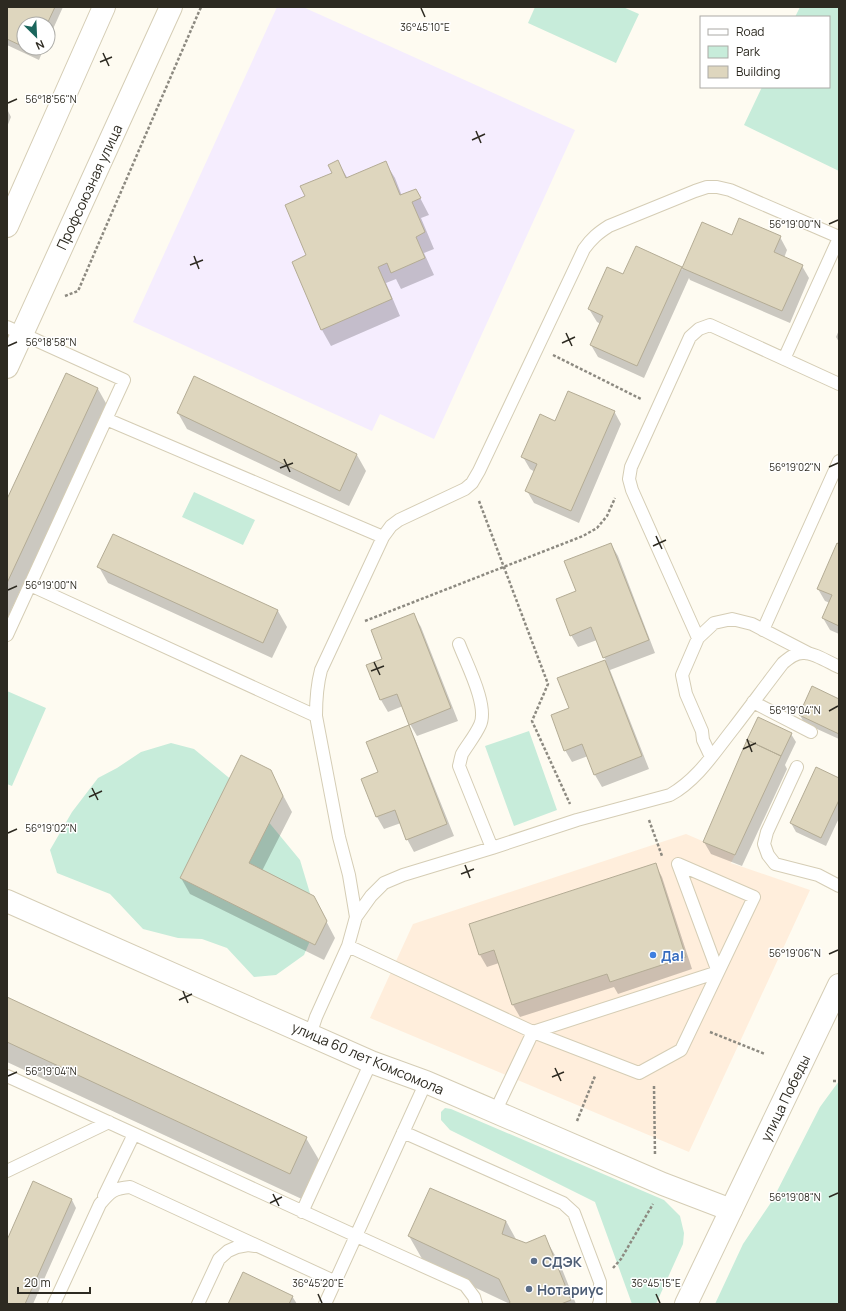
<svg xmlns="http://www.w3.org/2000/svg" width="846" height="1311" font-family="Manrope,sans-serif">
<rect width="100%" height="100%" fill="#fefbf1"/>
<!-- commercial -->
<path fill="#ffeedc" d="M686 834 735 855 731 863 810 890 689 1152 370 1018 413 924Z"/>
<!-- education -->
<path fill="#f5edfe" d="M277 7H303L575 130 434 439 380 414 372 431 133 322Z"/>
<!-- green -->
<path fill="#c7ecda" d="M535 7H623L639 14 616 63 528 23Z
M800 7H839V171L744 125 762 87H829V17H795Z
M194 492 255 520 243 545 182 517Z
M7 691 46 708 12 786 7 784Z
M529 731 557 810 514 826 485 746Z
M171 743 194 749 239 786 300 860 312 900 315 929 304 955 276 975 254 977 227 948 202 939 178 938 143 929 110 894 57 873 50 850 72 812 98 778 117 768 141 752Z
M839 1081V1304H715L743 1244 772 1201 820 1107Z
M445 1108 451 1109 664 1200 680 1216 684 1233 683 1244 656 1304H632L595 1202 450 1130 441 1120V1112Z"/>
<!-- shadow -->
<path fill="#0003" d="M7 7H63L48 40V24H24V48H44L39 60 7 45Z
M7 109 11 117 7 127Z
M338 162 348 179 385 162 395 178 402 196 416 190 429 215 421 218 434 249 424 253 434 275 401 289 396 279 386 283 400 316 331 346 322 330 308 256 306 197 333 173Z
M703 223 732 236 780 237 787 250 784 258 802 266 809 278 790 323 690 280 689 278 644 378 598 357 591 345 601 324 597 322 589 309 624 276 681 268 682 270Z
M839 330V342L836 337Z
M67 374 98 389 107 405 7 619V502Z
M195 378 357 455 366 471 349 506 187 429 178 413Z
M614 411 621 424 579 523 534 503 527 491 535 472 530 469 523 457 556 422Z
M113 536 278 611 287 627 272 658 108 583 99 567Z
M611 544 618 556 655 653 610 670 649 769 602 787 595 775 588 756 572 762 565 750 570 709 558 679 606 661 597 640 578 647 571 635 577 591Z
M839 545V634L830 630 823 618 830 603 825 601 818 589Z
M414 615 421 627 458 721 417 736 410 724 403 706 388 712 381 700 367 666 383 659Z
M839 700V739L804 723 800 715Z
M408 726 415 739 454 836 414 852 407 839 401 823 384 829 377 817 362 779 379 772Z
M791 734 796 742 785 765 787 769 742 866 711 854 704 842Z
M270 771 292 812 262 871 313 896 335 938 324 960 190 894 181 878Z
M839 779V818L826 846 796 832 791 823Z
M655 864 662 877 692 969 618 994 614 987 520 1017 513 1005 499 963 487 967 480 955Z
M7 998 306 1138 322 1165 306 1201 7 1062Z
M72 1200 76 1208 33 1304H7V1242Z
M506 1221 517 1241 526 1244 544 1236 560 1264 576 1304H510L425 1264 409 1236Z
M292 1296 297 1304H229Z"/>
<!-- building -->
<path fill="#ded6be" stroke="#b4ac95" d="M7 7H55L47 24H24V47L7 39Z
M338 160 346 178 386 161 400 195 416 189 421 198 412 202 425 232 416 237 425 258 391 273 387 263 378 267 392 299 321 330 292 262 306 255 285 205 305 196 300 186 332 173 328 165Z
M739 218 781 236 774 252 803 265 782 311 682 268 702 222 732 235Z
M636 246 682 267 637 366 590 345 603 316 588 309 607 267 623 274Z
M66 373 98 388 7 583V499Z
M194 376 357 454 340 491 177 413Z
M568 391 615 411 571 511 525 491 537 464 521 457 540 414 555 421Z
M113 534 278 610 263 643 97 567Z
M611 543 649 640 603 658 591 627 570 636 556 599 576 591 564 561Z
M837 543 839 544V626L822 618 832 595 817 589Z
M414 613 451 708 409 725 397 694 380 700 366 665 382 659 371 630Z
M605 660 642 756 594 775 582 744 564 751 551 715 569 708 557 678Z
M812 686 839 699V734L799 715Z
M758 717 792 733 781 756 747 740Z
M409 725 447 824 406 840 395 810 376 817 361 779 378 772 366 742Z
M747 740 781 756 735 855 703 842Z
M241 755 271 770 283 796 249 863 314 896 327 921 315 945 180 878Z
M816 767 839 778V800L821 838 790 823Z
M656 863 686 957 610 982 607 974 512 1005 494 950 479 955 469 924Z
M7 997 307 1137 290 1174 7 1042Z
M33 1181 72 1199 25 1304H7V1240Z
M430 1188 506 1221 502 1234 526 1243 545 1235 571 1300 561 1304H509L510 1302 499 1279 408 1236Z
M243 1272 293 1296 289 1304H228Z"/>
<g fill="none" stroke-linecap="round" stroke-linejoin="round">
<defs>
<path id="service" d="M7 327 124 380 7 635
M784 359 839 238
M106 419 383 537
M30 585 316 716
M763 630 839 461
M698 638 632 490 629 479 631 467 690 337 699 329 710 325 839 384
M459 644C466 663 489 706 480 725 475 736 468 744 462 754 461 757 460 762 459 766L492 848
M753 702 811 732
M711 757 703 740 702 731 686 694 682 675 698 638 714 623 732 619 752 624 810 654
M797 767 767 832 764 844 768 855 775 864 818 875 839 886
M678 864 718 972
M356 917 371 896 384 883 403 875 492 848 577 820 670 795C697 780 714 753 733 729 750 707 766 685 783 663 789 658 795 653 803 653 813 652 830 663 839 667
M348 946 533 1032 495 1112
M533 1032 639 1073 681 1050 754 897 678 864
M533 1032 718 972
M310 1035 316 1017 348 946 356 917 349 875 339 837 316 716C316 699 317 685 321 670L383 537 391 526 399 520 465 489 472 483 479 471 584 249C592 238 598 233 609 226L695 191 707 187H717L730 190 839 237
M7 1076C160 1145 312 1217 465 1285L474 1297 476 1304
M403 1132 563 1203 574 1213 600 1282V1301L599 1304
M7 1171 109 1122
M104 1196 134 1134
M302 1212 371 1062
M54 1304 100 1204C110 1192 114 1188 130 1187L336 1282
M198 1304 219 1259 228 1251 237 1247 248 1245 255 1246
M325 1304 426 1082"/>
<path id="minor" d="M7 226 104 7
M7 367 171 7
M7 901 371 1062 426 1082 663 1184 731 1210"/>
<path id="tertiary" d="M686 1304 839 985"/>
</defs>
<!-- service casing -->
<use href="#service" stroke="#d5cdb5" stroke-width="14"/>
<!-- minor casing -->
<use href="#minor" stroke="#d5cdb5" stroke-width="24"/>
<!-- tertiary casing -->
<use href="#tertiary" stroke="#d5cdb5" stroke-width="24"/>
<!-- path -->
<path stroke="#8d8a81" stroke-width="2.5" stroke-dasharray="3 2" stroke-linecap="butt" d="M65 296 78 291 201 7
M553 355 641 399
M479 501 548 684 532 721 570 804
M365 621 583 536 597 528 607 516 615 498
M649 820 662 856
M710 1032 765 1054
M833 1081H839
M654 1086 655 1155
M577 1121 595 1076
M613 1268 621 1259 653 1204"/>
<!-- service -->
<use href="#service" stroke="#fff" stroke-width="12"/>
<!-- minor -->
<use href="#minor" stroke="#fff" stroke-width="22"/>
<!-- tertiary -->
<use href="#tertiary" stroke="#fff" stroke-width="22"/>
</g>
<!-- ticks -->
<path fill="none" stroke="#2d2a21" stroke-width="1.5" d="M421 8 425 17M103 53 109 66M100 62 112 57M8 103 17 99M476 131 481 143M472 140 485 134M829 224 838 220M194 256 199 269M190 265 203 260M566 333 572 346M562 343 575 337M8 346 17 342M284 459 290 472M829 467 838 463M280 468 293 463M656 536 662 549M653 546 666 540M8 590 17 586M374 662 380 675M371 671 384 666M829 711 838 706M747 739 752 752M743 749 756 743M92 788 98 800M89 797 102 791M8 833 17 829M465 865 470 878M461 874 474 869M829 954 838 950M183 991 188 1003M179 1000 192 994M555 1068 561 1081M8 1076 17 1072M552 1077 564 1072M273 1194 279 1206M829 1197 838 1193M270 1203 282 1197M318 1294 322 1303M656 1294 660 1303"/>
<!-- markers -->
<circle fill="#3f7fe0" stroke="#fff" stroke-width="1.5" cx="653" cy="955" r="4"/>
<g fill="#5c6f8a" stroke="#fff" stroke-width="1.5">
<circle cx="534" cy="1261" r="4"/>
<circle cx="529" cy="1289" r="4"/>
</g>
<g text-anchor="middle" dominant-baseline="central" stroke-width="3" stroke-linejoin="round" paint-order="stroke">
<!-- street labels -->
<g font-size="14" fill="#2d2a21" stroke="#fff">
<text transform="translate(89 187) rotate(-65)">Профсоюзная улица</text>
<text transform="translate(368 1058) rotate(23)">улица 60 лет Комсомола</text>
<text transform="translate(785 1098) rotate(-64)">улица Победы</text>
</g>
<!-- shop labels -->
<g font-size="14" font-weight="bold" fill="#366cbe" stroke="#fff" text-anchor="start">
<text x="661" y="955">Да!</text>
</g>
<!-- service labels -->
<g font-size="14" font-weight="bold" fill="#4e5e75" stroke="#fff" text-anchor="start">
<text x="542" y="1261">СДЭК</text>
<text x="537" y="1289">Нотариус</text>
</g>
</g>
<g font-size="10" text-anchor="middle" fill="#2d2a21" stroke="#fff" stroke-width="3" stroke-linejoin="round" paint-order="stroke">
<text x="425" y="31">36°45'10"E</text>
<text x="51" y="103">56°18'56"N</text>
<text x="795" y="228">56°19'00"N</text>
<text x="51" y="346">56°18'58"N</text>
<text x="795" y="471">56°19'02"N</text>
<text x="51" y="589">56°19'00"N</text>
<text x="795" y="714">56°19'04"N</text>
<text x="51" y="832">56°19'02"N</text>
<text x="795" y="957">56°19'06"N</text>
<text x="51" y="1075">56°19'04"N</text>
<text x="795" y="1201">56°19'08"N</text>
<text x="318" y="1287">36°45'20"E</text>
<text x="656" y="1287">36°45'15"E</text>
</g>
<!-- border -->
<rect width="846" height="1311" fill="none" stroke="#2d2a21" stroke-width="16"/>
<!-- legend -->
<rect x="700" y="16" width="130" height="72" fill="#ffffff" stroke="#abaaa6"/>
<rect x="708" y="29" width="20" height="6" fill="#ffffff" stroke="#abaaa6"/>
<text x="736" y="36" font-size="12" fill="#2d2a21">Road</text>
<rect x="708" y="46" width="20" height="12" fill="#c7ecda" stroke="#abaaa6"/>
<text x="736" y="56" font-size="12" fill="#2d2a21">Park</text>
<rect x="708" y="66" width="20" height="12" fill="#ded6be" stroke="#abaaa6"/>
<text x="736" y="76" font-size="12" fill="#2d2a21">Building</text>
<!-- north arrow -->
<g transform="translate(36 36) rotate(156)"><circle r="19" fill="#ffffff" stroke="#abaaa6"/>
<path d="M0-3L7 15L0 10L-7 15Z" fill="#1a655c"/>
<text y="-6" font-size="11" font-weight="bold" text-anchor="middle" fill="#2d2a21">N</text>
</g>
<!-- scale -->
<path d="M18 1287v6h72v-6" fill="none" stroke="#2d2a21" stroke-width="2"/>
<text x="24" y="1287" font-size="12" fill="#2d2a21" stroke="#ffffff" stroke-width="3" paint-order="stroke">20 m</text>
</svg>
